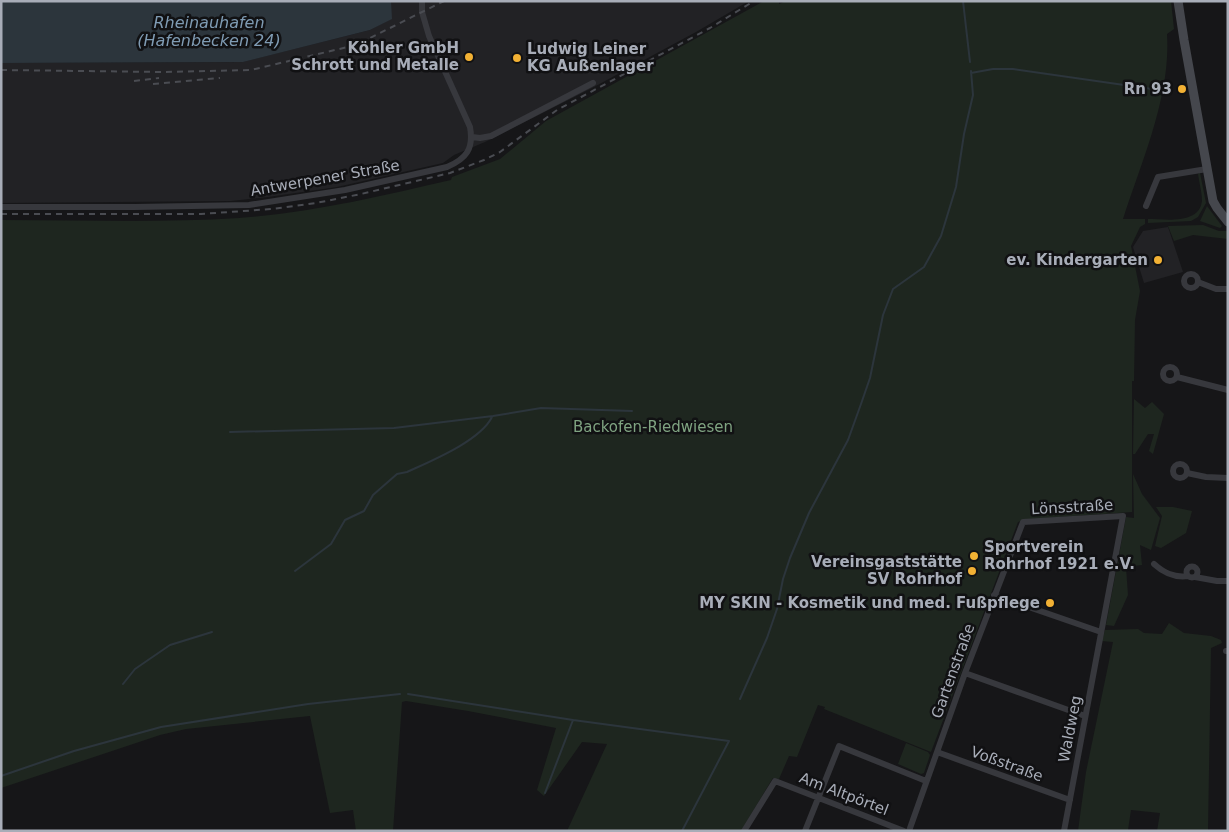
<svg xmlns="http://www.w3.org/2000/svg" width="1229" height="832" font-family="'DejaVu Sans',sans-serif">
<rect width="100%" height="100%" fill="#161618"/>
<!-- built -->
<path fill="#222225" d="M391 1H749L696 32 592 88 485 142 454 155 443 163 337 187 268 197 231 201 1 203V63L242 62 370 30 391 19Z
M1168 227 1183 272 1144 283 1133 247 1143 231Z"/>
<!-- green -->
<path fill="#1e261f" d="M764 1H779V4L786 1H1171L1174 29 1167 34C1171 96 1142 160 1123 219H1145V224L1140 227 1131 246 1140 291 1135 320 1134 381H1132V512L1030 519 1018 522 931 752 824 709 825 707 818 705 797 757 789 756 779 779 773 778 771 781 741 831H567L607 744 582 742 544 796 537 790 556 728 468 711 406 701 402 702 393 831H356L353 810 330 813 310 716 186 729 160 735 1 788V220C80 220 160 223 239 218 311 213 381 196 451 180L452 177 500 159 546 121Z
M1200 173 1206 203 1198 217 1191 221 1148 223V219C1165 219 1199 225 1202 201 1202 192 1199 182 1198 174Z
M1207 206 1222 226 1220 228 1200 221Z
M1203 225 1219 231H1228V239L1193 235 1174 241 1168 226Z
M1134 399 1145 408 1152 402 1164 414 1153 454 1149 451 1154 434H1148L1135 454H1133Z
M1133 474 1142 494 1160 518 1151 550 1140 545 1142 565 1126 567 1128 595 1114 626 1106 625 1126 517 1134 518Z
M1156 507H1173L1192 511 1186 533 1161 548 1155 546 1162 516Z
M1169 623 1184 633 1211 636 1221 640 1222 643 1211 648 1208 831H1157L1160 813 1131 810 1128 830 1138 831H1078L1086 772 1113 642 1102 641 1105 630 1138 629 1144 633 1162 634Z
M906 743 928 752 930 755 924 773 921 774 898 764Z"/>
<!-- water -->
<path fill="#2c353c" d="M1 1H391L392 19 370 30 243 62 1 63Z"/>
<g fill="none" stroke-linecap="round" stroke-linejoin="round">
<!-- stream -->
<path stroke="#2c353c" stroke-width="2" d="M963 1 970 62
M971 73 993 69H1013L1152 89
M230 432 394 428 493 416 541 408 632 411
M295 571 331 544 345 520 364 511 373 495 397 474 407 472C431 461 480 441 492 417
M123 684 135 669 170 645 212 632
M408 694 573 720 545 793
M740 699 767 638 777 609 783 579 790 558 809 513 848 440 861 404 870 378 883 315 893 289 924 267 941 236 956 187 964 134 973 95 971 71
M573 720 729 741 682 831
M1 776 74 751 161 727 308 704 400 694"/>
<!-- minor -->
<path stroke="#37383d" stroke-width="6" d="M472 137 480 138 491 136 593 83
M1146 206 1158 177 1207 169
M1 207H135L249 205 345 190 447 167C466 159 474 149 470 127L429 36 422 12V1
M1184 281a7 7 0 1 1 14 0a7 7 0 1 1-14 0Z
M1198 282 1216 289H1228
M1163 374a7 7 0 1 1 14 0a7 7 0 1 1-14 0Z
M1177 377 1228 390
M1173 471a7 7 0 1 1 14 0a7 7 0 1 1-14 0Z
M1187 473 1206 477 1228 478
M1154 564C1164 573 1174 578 1188 576
M1186.5 572a5.5 5.5 0 1 1 11 0a5.5 5.5 0 1 1-11 0Z
M1195 577 1217 581H1228
M994 595 1101 632
M1226 651H1228
M965 673 1085 716
M937 752 1070 800
M744 831 775 781 904 831
M805 831 839 746 926 781
M909 831 965 673 1023 522 1123 516 1064 831"/>
<!-- secondary -->
<path stroke="#45474d" stroke-width="9" d="M1178 1 1184 40 1213 201 1217 208 1228 222"/>
<!-- rail -->
<path stroke="#4a4c52" stroke-width="2" stroke-dasharray="6 5" stroke-linecap="butt" d="M1 70 162 72 251 70 356 45 444 1
M134 81 159 78
M153 84 220 78
M1 214H201L272 209 316 203 361 194 450 173 484 160 500 152 557 110 710 28 754 1"/>
</g>
<!-- markers -->
<g fill="#f2b134" stroke="#111113" stroke-width="2">
<circle cx="469" cy="57" r="5"/>
<circle cx="517" cy="58" r="5"/>
<circle cx="1182" cy="89" r="5"/>
<circle cx="1158" cy="260" r="5"/>
<circle cx="974" cy="556" r="5"/>
<circle cx="972" cy="571" r="5"/>
<circle cx="1050" cy="603" r="5"/>
</g>
<g text-anchor="middle" dominant-baseline="central" stroke-width="5" stroke-linejoin="round" paint-order="stroke">
<!-- poi labels -->
<g font-size="15" font-weight="bold" fill="#a8adb8" stroke="#111113" text-anchor="end">
<text x="459" y="48">Köhler GmbH<tspan x="459" dy="17">Schrott und Metalle</tspan></text>
<text x="527" y="49" text-anchor="start">Ludwig Leiner<tspan x="527" dy="17">KG Außenlager</tspan></text>
<text x="1172" y="89">Rn 93</text>
<text x="1148" y="260">ev. Kindergarten</text>
<text x="984" y="547" text-anchor="start">Sportverein<tspan x="984" dy="17">Rohrhof 1921 e.V.</tspan></text>
<text x="962" y="562">Vereinsgaststätte<tspan x="962" dy="17">SV Rohrhof</tspan></text>
<text x="1040" y="603">MY SKIN - Kosmetik und med. Fußpflege</text>
</g>
<!-- street labels -->
<g font-size="15" fill="#a8adb8" stroke="#111113">
<text transform="translate(325 178) rotate(-10)">Antwerpener Straße</text>
<text transform="translate(1072 507) rotate(-3)">Lönsstraße</text>
<text transform="translate(953 671) rotate(-70)">Gartenstraße</text>
<text transform="translate(1070 729) rotate(-79)">Waldweg</text>
<text transform="translate(1007 764) rotate(20)">Voßstraße</text>
<text transform="translate(844 794) rotate(21)">Am Altpörtel</text>
</g>
<!-- park labels -->
<g font-size="15" fill="#7fa381" stroke="#111113">
<text x="653" y="427">Backofen-Riedwiesen</text>
</g>
<!-- water labels -->
<g font-size="16" font-style="italic" fill="#7f9bb3" stroke="#111113">
<text x="209" y="22">Rheinauhafen<tspan x="209" dy="18">(Hafenbecken 24)</tspan></text>
</g>
</g>
<!-- border -->
<rect width="1229" height="832" fill="none" stroke="#a8adb8" stroke-width="5"/>
</svg>
